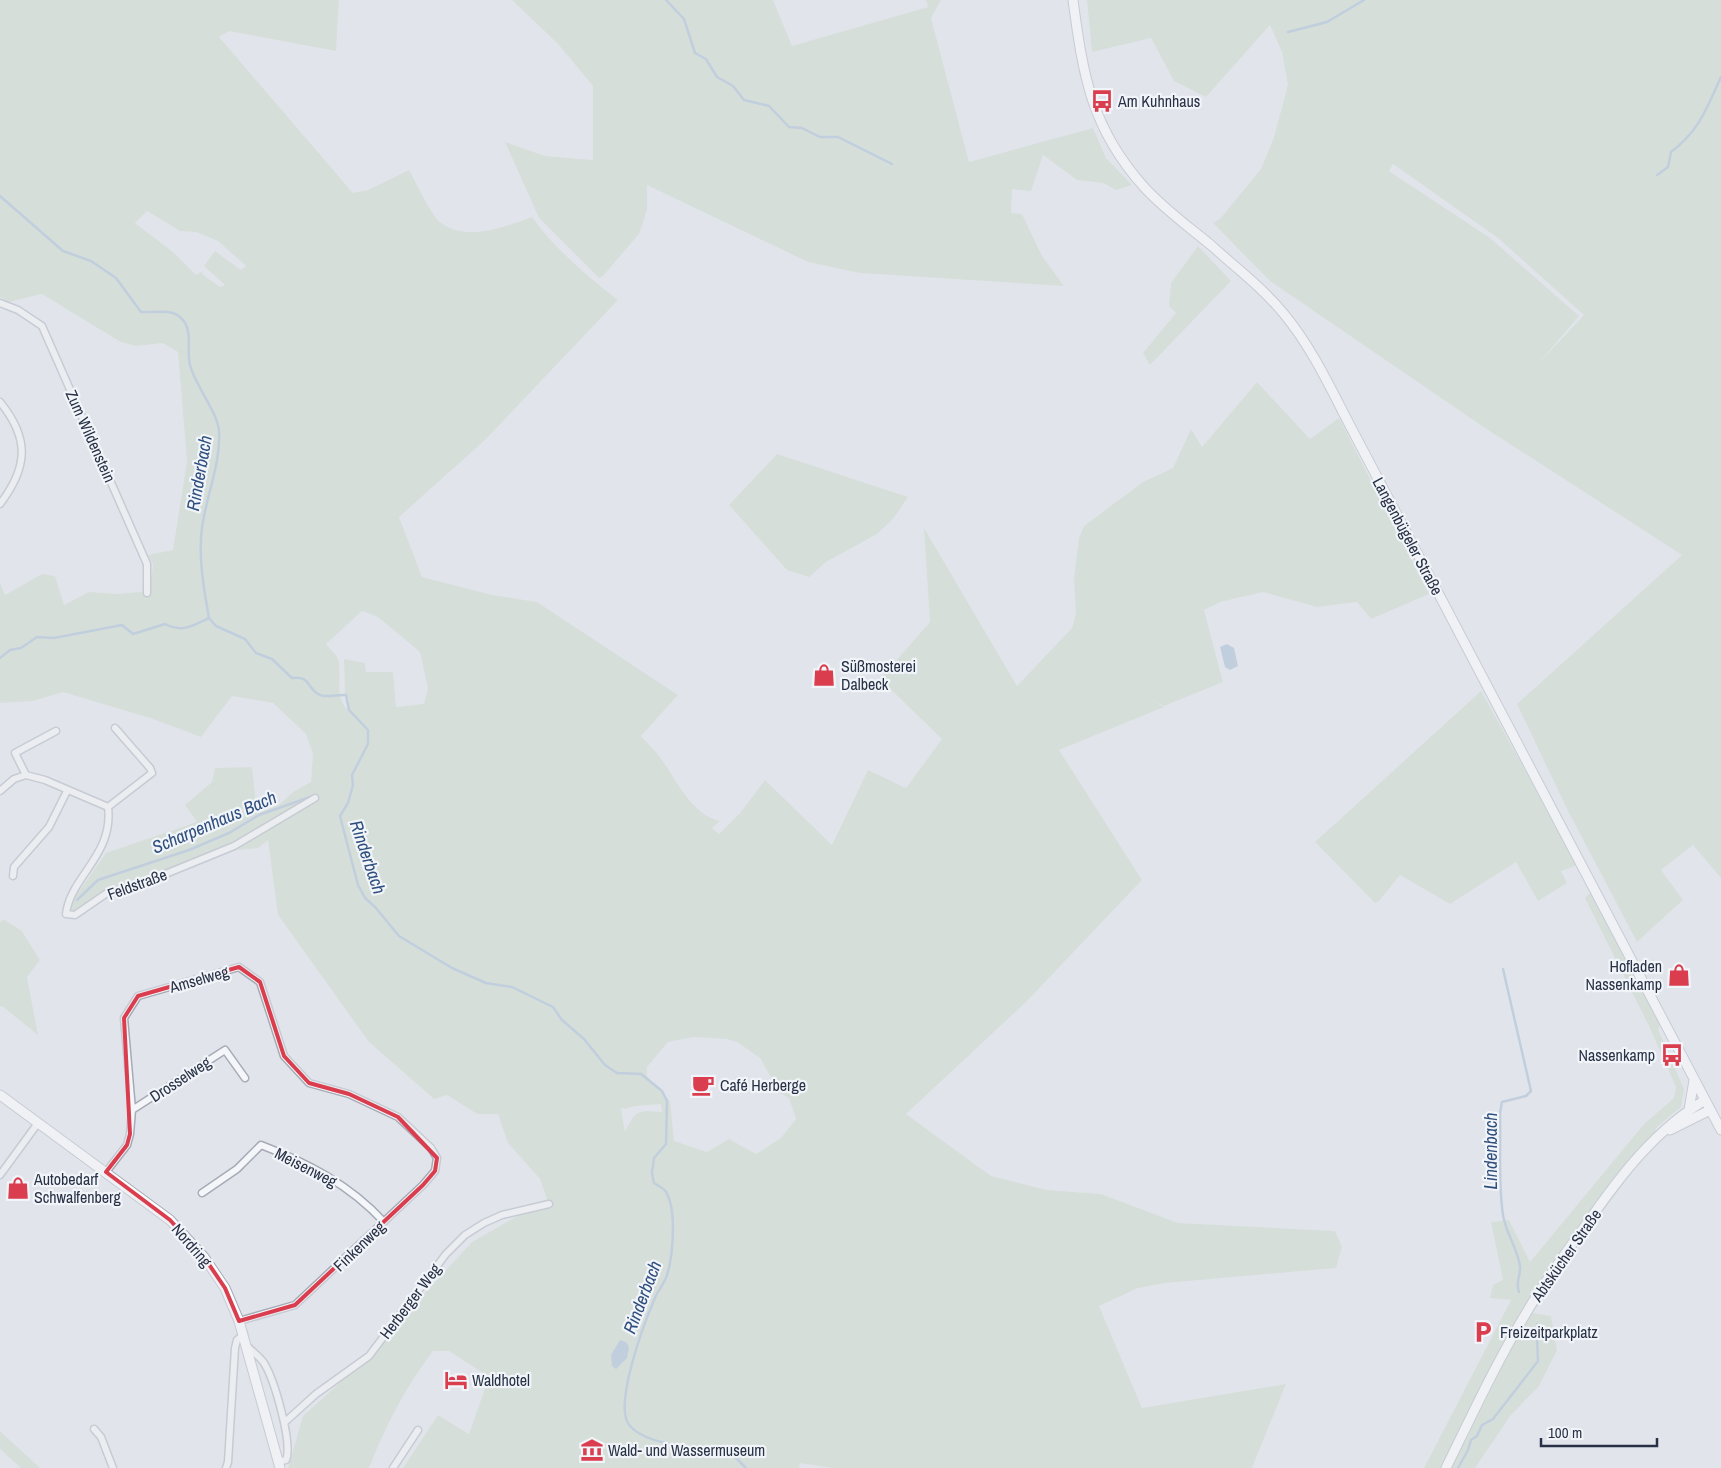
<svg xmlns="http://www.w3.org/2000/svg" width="1721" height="1468" font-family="'Archivo Narrow',sans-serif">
<rect width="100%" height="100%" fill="#e1e5eb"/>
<!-- green -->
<path fill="#c6d6c2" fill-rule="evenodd" d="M0 0H339L336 51 229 31 219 37 353 193 368 190 409 170C416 182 430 213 439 221 464 243 504 227 532 217 555 249 587 276 618 300L485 440 399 517 422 577 492 595 537 602 678 695 641 736C648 744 656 751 662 760 678 782 691 814 720 821L712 828 719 834 741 812 765 780 832 845 868 770 906 788 942 739 880 679 930 622 924 528 1017 686 1072 628 1076 613 1074 578 1079 538 1084 526 1143 482 1173 468 1191 429 1202 447 1257 382 1310 439 1339 418 1429 594 1371 619 1357 602 1317 607 1263 592 1220 602 1204 610 1223 682 1164 706 1152 700 1164 707 1059 750 1142 880 1026 1002 906 1114 991 1176 1046 1190 1101 1194 1178 1223 1335 1231 1342 1247 1336 1268 1165 1283 1138 1288 1099 1306 1142 1408 1286 1384 1252 1468H831L800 1463 799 1468H403L438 1415 469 1434 489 1377 449 1351H433C405 1388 386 1425 369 1468H288L303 1416 356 1368 472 1242 547 1199 540 1179 508 1143 498 1114H477L447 1095 434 1099 369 1042 278 915 268 840 258 848 237 850 199 861 107 893 73 914 70 904 106 853 197 822 185 805 212 782 215 768 252 767 257 813 279 805 293 792 311 782 313 754 306 734 273 703 232 696 201 737 150 718 63 692 33 701 0 703V583L5 595 42 574 55 576 64 605 89 592 117 594 150 591 153 564 148 555 173 550 187 461 178 352 163 343 135 346 119 341 42 294 9 302 0 297ZM147 211 180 231 196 232 218 241 246 266 241 270 215 251 204 266 225 285 220 287 202 274 203 271 196 275 173 252 135 223ZM362 611 378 617 420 652 428 688 424 704 396 707 393 672H366L365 663 344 659 345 695 349 700V711C333 698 343 677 338 659 336 654 329 648 326 644ZM694 1037 727 1039 737 1042 760 1058 780 1093 789 1098 796 1119 781 1138 756 1154 729 1139 707 1152 674 1141 670 1101 647 1076V1067L668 1042ZM661 1104 662 1112C636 1110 636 1110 625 1132L621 1108 625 1109 635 1106Z
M512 0H773L792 46 928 7 926 0H941L931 18 969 162 1093 128 1106 158 1132 185 1116 190 1103 183 1077 180 1043 155 1031 191 1012 189 1011 213 1022 214 1042 256 1064 286 860 273 808 262 647 185V210L639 234 603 276 599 278 539 218 505 142 545 156 593 160V86L558 44Z
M1087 0H1721V878L1693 845 1661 870 1683 900 1637 942 1567 809 1517 704 1682 555 1482 426 1270 281 1213 223 1220 219 1261 169 1274 137 1288 85 1282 52 1270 25 1206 97 1174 81 1151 38 1092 52ZM1393 164 1498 238 1584 315 1537 365 1579 316 1490 238 1389 171Z
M1198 246 1231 281 1150 365 1143 353 1176 313 1169 306 1171 283Z
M777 454 908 497 893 519 877 534 826 562 809 577 787 570 729 505Z
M1481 691 1578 865 1561 871 1567 883 1538 901 1516 862 1450 904 1400 875 1379 901 1375 903 1315 842Z
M1592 891 1649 1000 1660 1026 1658 1029 1684 1089 1681 1107 1657 1127 1644 1156 1566 1261 1533 1313 1551 1316 1557 1350 1539 1386 1511 1415 1475 1468H1424L1511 1300 1490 1298 1493 1285 1503 1280 1491 1222 1509 1220 1530 1262 1644 1124 1674 1098 1676 1087 1649 1026 1585 898Z
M3 919 22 931 40 960 27 977 38 1035 2 1006 0 1007V923Z
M0 1431 40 1468H21L0 1449Z"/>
<!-- water -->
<path fill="#9ab1ce" d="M1227 644 1234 648 1238 666 1230 670 1225 667 1220 647Z
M620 1340 626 1342 629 1347 627 1358 616 1369 612 1366 611 1355Z"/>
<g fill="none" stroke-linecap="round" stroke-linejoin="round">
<!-- stream -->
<path stroke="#9ab1ce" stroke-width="2.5" d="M666 0 684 19 695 53 706 59 717 77 733 86 744 100 769 106 789 127 802 128 820 137H838L892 164
M1288 32 1327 22 1364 0
M1657 175 1668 167 1671 152C1700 130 1706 109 1721 77
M0 196 63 251 91 261 116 278 141 312C154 313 171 308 181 318 194 330 186 350 190 365 195 385 218 413 219 431 221 464 206 496 202 528 198 558 204 589 209 618L216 626 245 639 256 653 272 659 292 678C311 676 306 687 318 694 326 699 337 694 346 695L349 710 368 730V744L352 775 353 785 348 803 340 816 358 885 365 898 375 907 399 936 452 968 486 983 512 987 553 1007 562 1020 584 1039 605 1065 617 1073 641 1074 662 1091 667 1101 666 1144 654 1158 652 1173 654 1183C658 1186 664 1188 666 1192 677 1210 673 1256 667 1275 665 1283 658 1290 655 1298 645 1321 612 1407 630 1426 649 1447 702 1448 728 1450L746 1468
M0 658 10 650 21 648 37 637 54 638 122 625 133 634 165 624C183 633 192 626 209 618
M77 900 98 880 189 850 229 833 259 815 310 797
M1503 969 1531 1091 1526 1096 1502 1102 1500 1113C1501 1147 1498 1182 1503 1215 1506 1234 1517 1247 1520 1266 1521 1276 1515 1282 1519 1292
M1458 1468 1468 1450 1471 1440 1477 1436 1482 1425 1493 1419 1538 1361 1537 1338 1540 1334 1537 1324"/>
<defs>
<path id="street" d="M0 303 18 310 42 326 147 564V593
M0 402C30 439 28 467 0 504
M26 775 15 753 56 731
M0 791 14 779 26 775 45 780 108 807C114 855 70 877 66 914L75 915 107 893 141 884 234 846 315 798
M108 807 152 773 150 768 115 728
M13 876 14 867 49 827 67 791
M132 1110 225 1050 245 1078
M106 1172 127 1145 130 1134 132 1110 124 1018 138 996 239 967 260 982 284 1056 309 1083 349 1094 398 1117 431 1148 437 1158 435 1171 423 1185 295 1305 239 1321
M0 1175 38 1123
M202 1193 237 1169 261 1145C308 1163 350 1185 384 1222
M248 1347C253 1352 260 1357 264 1363 274 1379 293 1443 286 1460L278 1462
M285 1422 316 1394 369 1356 446 1254 465 1235 484 1223 502 1215 549 1204
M94 1429 101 1437 113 1468
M226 1468 228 1462 235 1348 237 1340 244 1334
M393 1468 418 1430"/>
<path id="secondary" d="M1073 0C1083 75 1091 128 1144 187 1164 209 1189 227 1212 246 1236 268 1263 288 1284 314 1314 350 1334 396 1356 437L1721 1130
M0 1095 170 1220 204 1257 225 1288 239 1321 280 1468
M1689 1110 1694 1080
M1670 1130 1710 1110
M1446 1468C1472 1415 1497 1361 1528 1310 1546 1279 1567 1251 1588 1222 1620 1176 1655 1130 1705 1100"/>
</defs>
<!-- street casing -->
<use href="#street" stroke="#a6abb6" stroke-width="9"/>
<!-- secondary casing -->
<use href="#secondary" stroke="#a6abb6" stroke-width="11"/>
<!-- street -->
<use href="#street" stroke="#f5f6f9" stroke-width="6"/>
<!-- secondary -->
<use href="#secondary" stroke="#fff" stroke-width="9"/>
</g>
<!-- marked area -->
<path d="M0 0H1721V1468H0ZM239 967 260 982 284 1056 309 1083 349 1094 398 1117 437 1158 435 1171 423 1185 295 1305 239 1321 225 1288 204 1257 170 1220 106 1172 127 1145 130 1134 124 1018 138 996Z" fill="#e1e5eb" fill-opacity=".55" fill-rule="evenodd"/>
<path fill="none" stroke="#da3d4e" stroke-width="4" stroke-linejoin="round" d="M239 967 260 982 284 1056 309 1083 349 1094 398 1117 437 1158 435 1171 423 1185 295 1305 239 1321 225 1288 204 1257 170 1220 106 1172 127 1145 130 1134 124 1018 138 996Z"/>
<!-- icons -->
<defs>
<symbol id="bus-bare" viewBox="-9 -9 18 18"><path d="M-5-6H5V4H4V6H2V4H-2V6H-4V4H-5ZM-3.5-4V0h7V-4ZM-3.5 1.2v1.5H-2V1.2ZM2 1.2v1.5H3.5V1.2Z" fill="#da3d4e" stroke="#f1f4f8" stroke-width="2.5" paint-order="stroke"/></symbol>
<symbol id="shop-bare" viewBox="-9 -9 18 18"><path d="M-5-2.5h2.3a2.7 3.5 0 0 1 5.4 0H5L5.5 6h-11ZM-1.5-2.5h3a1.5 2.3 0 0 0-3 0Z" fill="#da3d4e" stroke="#f1f4f8" stroke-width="2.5" paint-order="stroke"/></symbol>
<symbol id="cafe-bare" viewBox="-9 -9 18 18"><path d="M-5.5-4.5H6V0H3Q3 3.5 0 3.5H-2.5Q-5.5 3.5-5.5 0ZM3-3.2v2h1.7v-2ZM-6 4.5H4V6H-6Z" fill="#da3d4e" stroke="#f1f4f8" stroke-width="2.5" paint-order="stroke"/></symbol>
<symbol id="parking-bare" viewBox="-9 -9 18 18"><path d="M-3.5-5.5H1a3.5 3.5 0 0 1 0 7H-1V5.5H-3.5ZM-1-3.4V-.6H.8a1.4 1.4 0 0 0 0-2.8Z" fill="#da3d4e" stroke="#f1f4f8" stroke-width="2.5" paint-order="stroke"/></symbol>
<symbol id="hotel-bare" viewBox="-9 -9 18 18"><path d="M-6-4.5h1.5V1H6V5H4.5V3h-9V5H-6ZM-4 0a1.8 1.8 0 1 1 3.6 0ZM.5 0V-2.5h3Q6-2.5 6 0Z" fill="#da3d4e" stroke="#f1f4f8" stroke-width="2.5" paint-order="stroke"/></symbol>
<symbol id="museum-bare" viewBox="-9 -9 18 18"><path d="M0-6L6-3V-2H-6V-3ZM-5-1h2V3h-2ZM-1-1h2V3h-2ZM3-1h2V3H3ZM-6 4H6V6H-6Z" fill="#da3d4e" stroke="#f1f4f8" stroke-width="2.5" paint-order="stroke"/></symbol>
</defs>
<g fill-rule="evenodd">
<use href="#bus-bare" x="1086" y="85" width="32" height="32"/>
<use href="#shop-bare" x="808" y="659" width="32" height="32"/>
<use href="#shop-bare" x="1663" y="959" width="32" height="32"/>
<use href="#bus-bare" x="1656" y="1039" width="32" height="32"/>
<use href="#cafe-bare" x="687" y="1069" width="32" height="32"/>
<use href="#shop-bare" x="2" y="1172" width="32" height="32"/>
<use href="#parking-bare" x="1467" y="1316" width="32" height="32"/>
<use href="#hotel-bare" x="440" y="1364" width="32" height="32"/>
<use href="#museum-bare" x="576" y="1434" width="32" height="32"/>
</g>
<g text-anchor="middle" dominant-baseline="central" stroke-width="4.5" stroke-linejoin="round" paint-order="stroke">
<!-- poi labels -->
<g font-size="16" fill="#283145" stroke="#f1f4f8" text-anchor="start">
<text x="1118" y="101">Am Kuhnhaus</text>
<text x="841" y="666">Süßmosterei<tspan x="841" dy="18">Dalbeck</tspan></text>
<text x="1662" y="966" text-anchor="end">Hofladen<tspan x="1662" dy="18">Nassenkamp</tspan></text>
<text x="1655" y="1055" text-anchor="end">Nassenkamp</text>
<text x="720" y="1085">Café Herberge</text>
<text x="34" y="1179">Autobedarf<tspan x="34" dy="18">Schwalfenberg</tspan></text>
<text x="1500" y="1332">Freizeitparkplatz</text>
<text x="472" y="1380">Waldhotel</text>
<text x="608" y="1450">Wald- und Wassermuseum</text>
</g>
<!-- street labels -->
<g font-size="16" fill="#283145" stroke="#f1f4f8">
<text transform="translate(91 436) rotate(66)">Zum Wildenstein</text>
<text transform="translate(1408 536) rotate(62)">Langenbügeler Straße</text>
<text transform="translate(137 884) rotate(-20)">Feldstraße</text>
<text transform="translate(199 979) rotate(-16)">Amselweg</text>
<text transform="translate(180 1079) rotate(-33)">Drosselweg</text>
<text transform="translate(306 1167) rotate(27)">Meisenweg</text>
<text transform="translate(192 1245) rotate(49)">Nordring</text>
<text transform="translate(359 1246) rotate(-44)">Finkenweg</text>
<text transform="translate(1566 1255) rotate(-55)">Abtskücher Straße</text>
<text transform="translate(410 1301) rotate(-53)">Herberger Weg</text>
</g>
<!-- water labels -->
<g font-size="18" font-style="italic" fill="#2e4e7d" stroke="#f1f4f8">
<text transform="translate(199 473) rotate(-80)">Rinderbach</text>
<text transform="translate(214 822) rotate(-23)">Scharpenhaus Bach</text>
<text transform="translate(368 857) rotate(71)">Rinderbach</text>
<text transform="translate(1490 1151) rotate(-90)">Lindenbach</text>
<text transform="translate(642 1297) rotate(-69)">Rinderbach</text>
</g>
</g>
<!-- scale -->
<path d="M1541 1438v8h116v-8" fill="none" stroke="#283145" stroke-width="2.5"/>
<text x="1548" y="1438" font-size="15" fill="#283145" stroke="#f1f4f8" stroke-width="4" paint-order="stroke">100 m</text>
</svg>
